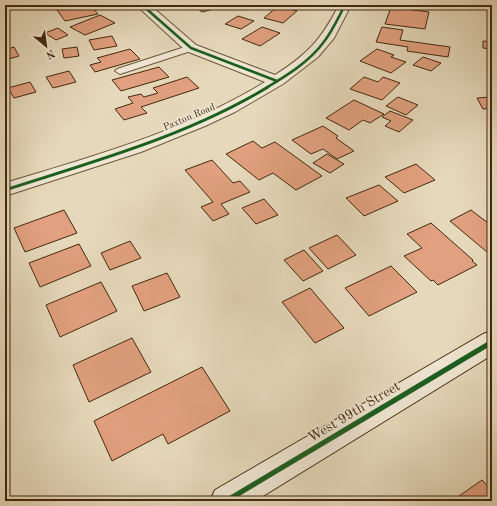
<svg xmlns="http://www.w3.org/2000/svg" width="497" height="506" font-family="'Old Standard TT',serif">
<rect width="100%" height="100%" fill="#e6d9bb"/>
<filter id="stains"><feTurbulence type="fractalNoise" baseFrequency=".005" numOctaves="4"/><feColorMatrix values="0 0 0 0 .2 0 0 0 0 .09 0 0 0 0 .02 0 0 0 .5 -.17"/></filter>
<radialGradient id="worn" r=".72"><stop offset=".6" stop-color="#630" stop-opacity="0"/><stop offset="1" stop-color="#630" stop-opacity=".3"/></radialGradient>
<!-- building -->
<path fill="#e1a07f" stroke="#43290e" d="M193 5H214L218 8 202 12Z
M78 6 79 8 91 6 98 14 65 21 57 10Z
M278 6 297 11 283 23 264 18Z
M391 7 429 12 425 29 385 24Z
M100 15 115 23 85 35 70 27Z
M238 16 254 21 241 29 225 24Z
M262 27 280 33 260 46 242 39Z
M382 27 403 30 400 40 450 47 448 57 407 51 408 47 376 42Z
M58 28 68 35 56 40 45 33Z
M112 36 117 46 94 50 89 40Z
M483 41 492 42V49L483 48Z
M14 47 19 56 5 60V50Z
M77 47 79 56 64 58 62 49Z
M130 49 140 59 95 72 90 65 101 62 97 58Z
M377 49 394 55 391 57 406 62 391 73 360 61Z
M423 57 441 63 431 71 413 65Z
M159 67 169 77 121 91 112 80Z
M69 71 76 82 53 88 46 77Z
M187 77 199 88 141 107 147 113 124 120 115 109 133 103 128 97 141 94 144 97 158 93 153 88Z
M364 77 378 82 383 77 400 83 382 100 350 89Z
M30 82 36 92 14 98 8 88Z
M398 97 418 105 406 115 386 106Z
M492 97V108L483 109 477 98Z
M354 100 384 114 370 123 363 120 349 130 326 118Z
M390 111 413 120 399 132 385 126 391 121 382 117Z
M323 126 338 136 336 138 354 151 337 159 323 149 311 154 292 140Z
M253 141 262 148 275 142 322 176 296 190 273 173 259 180 226 154Z
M327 154 344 164 330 173 313 163Z
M212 160 233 183 240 181 250 192 221 204 229 214 213 221 201 207 213 202 185 170Z
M416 164 435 180 404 193 385 177Z
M379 185 398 201 364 216 346 198Z
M264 199 278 215 256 224 242 208Z
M64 210 77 233 25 252 14 228Z
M471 210 492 226V250L487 252 450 221Z
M431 223 473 260 472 261 477 265 438 285 433 280 431 281 404 256 422 248 407 234Z
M337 235 356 255 328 269 309 248Z
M130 241 141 258 110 270 101 253Z
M79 244 91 266 40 287 29 263Z
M304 250 323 271 303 281 284 260Z
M391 266 417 292 369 316 345 288Z
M167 273 180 297 144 311 132 286Z
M101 282 117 311 60 337 46 305Z
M310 288 344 328 315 343 282 302Z
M132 338 151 372 89 402 73 365Z
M202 367 230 411 168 444 163 434 112 461 94 421Z
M482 480 492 491V501H452Z"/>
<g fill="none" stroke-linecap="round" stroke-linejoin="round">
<defs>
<path id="lane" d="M191 45 196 48 194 50 120 74 115 71 117 69Z"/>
<path id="street" d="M136 5H150L196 45 275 75C308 54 321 40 339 5H351L334 38 318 57 283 84 235 112 205 126 141 152 5 196V183C94 156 185 131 265 82L186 51Z"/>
<path id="secondary" d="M492 331V355L255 501H210L215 490 483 334Z"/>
</defs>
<!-- lane casing -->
<use href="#lane" stroke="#6c5539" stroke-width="2"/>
<!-- street casing -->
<use href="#street" stroke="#6c5539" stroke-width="2"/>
<!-- secondary casing -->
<use href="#secondary" stroke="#43290e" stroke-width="2"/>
<!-- lane -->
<use href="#lane" fill="#efe6d3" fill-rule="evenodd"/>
<!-- street -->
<use href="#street" fill="#efe6d3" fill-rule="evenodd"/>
<!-- secondary -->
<use href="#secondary" fill="#efe6d3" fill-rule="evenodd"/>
<defs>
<path id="cycleway-far2" d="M142 5 191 48 277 81
M266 88C286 76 309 62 323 43 332 32 338 18 345 5"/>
<path id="cycleway-far1" d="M5 190C95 161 187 136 268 87"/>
<path id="cycleway" d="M226 501 492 342"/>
</defs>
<!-- cycleway-far2 casing -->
<use href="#cycleway-far2" stroke="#efe6d3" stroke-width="4"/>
<!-- cycleway-far1 casing -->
<use href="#cycleway-far1" stroke="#efe6d3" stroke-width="5"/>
<!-- cycleway casing -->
<use href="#cycleway" stroke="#efe6d3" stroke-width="8"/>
<!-- cycleway-far2 -->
<use href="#cycleway-far2" stroke="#1b5e20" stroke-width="2.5"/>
<!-- cycleway-far1 -->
<use href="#cycleway-far1" stroke="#1b5e20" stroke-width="3"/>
<!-- cycleway -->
<use href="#cycleway" stroke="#1b5e20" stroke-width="5"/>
</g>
<g text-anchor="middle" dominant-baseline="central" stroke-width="3" stroke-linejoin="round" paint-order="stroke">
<!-- far-street labels -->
<g font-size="10" fill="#43290e" stroke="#efe6d3">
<text transform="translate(189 117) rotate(-23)">Paxton Road</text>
</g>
<!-- near-street labels -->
<g font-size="14" fill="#43290e" stroke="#efe6d3">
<text transform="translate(354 412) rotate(-31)">West 99th Street</text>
</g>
</g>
<!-- margin -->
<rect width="497" height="506" fill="none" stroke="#e6d9bb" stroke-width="20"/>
<rect x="6" y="6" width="485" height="494" fill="none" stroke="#43290e" stroke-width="2"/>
<rect x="10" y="10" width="477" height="486" fill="none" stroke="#43290e"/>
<!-- north arrow -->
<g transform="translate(46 46) rotate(151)" stroke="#efe6d3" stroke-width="3" paint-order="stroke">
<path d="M0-3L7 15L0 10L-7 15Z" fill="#43290e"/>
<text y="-6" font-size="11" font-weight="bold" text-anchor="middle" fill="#43290e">N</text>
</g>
<rect width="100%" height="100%" filter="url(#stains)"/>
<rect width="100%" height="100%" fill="url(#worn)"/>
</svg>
